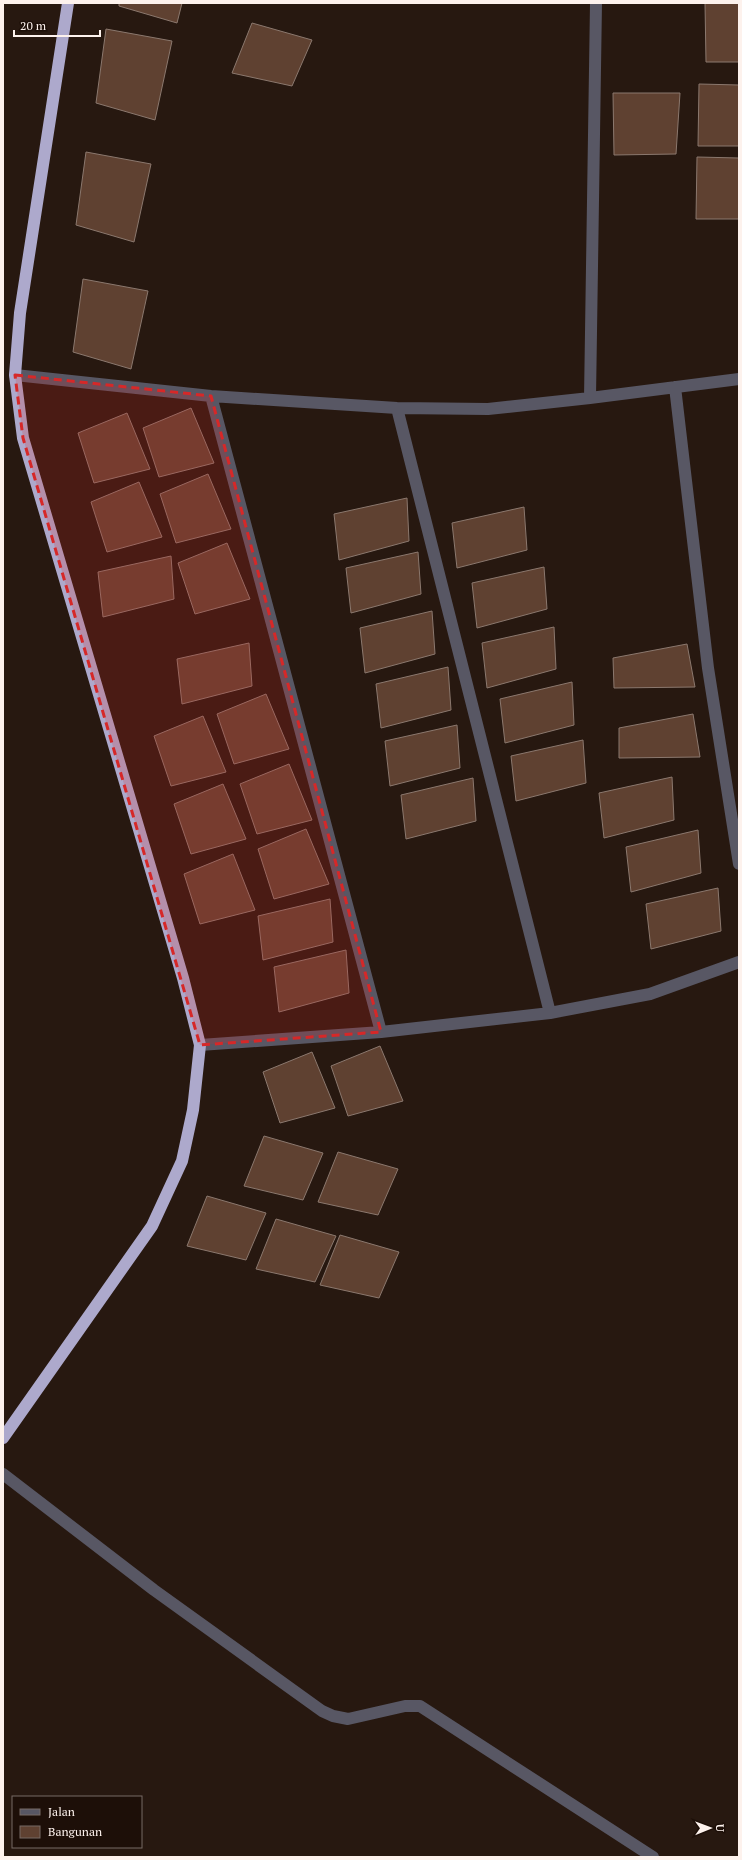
<svg xmlns="http://www.w3.org/2000/svg" width="742" height="1860" font-family="'PT Serif',serif">
<rect width="100%" height="100%" fill="#271810"/>
<!-- building -->
<path fill="#5f4131" stroke="#8b786e" d="M119 3H182L177 23 119 6Z
M705 3H739V62H706Z
M252 23 312 40 292 86 232 73Z
M106 29 172 41 155 120 96 103Z
M699 84 739 85V146H698Z
M613 93H680L676 154 614 155Z
M86 152 151 164 134 242 76 225Z
M697 157 739 158V219H696Z
M83 279 148 291 131 369 73 352Z
M191 408 214 463 159 477 143 428Z
M127 413 150 469 94 483 78 433Z
M208 474 231 529 176 543 160 494Z
M139 482 162 537 107 552 91 502Z
M407 498 409 541 339 560 334 514Z
M524 507 527 550 457 568 452 523Z
M227 543 250 599 195 614 178 563Z
M418 552 421 594 351 613 346 568Z
M171 556 174 599 103 617 98 572Z
M544 567 547 609 477 628 472 583Z
M432 611 435 654 365 673 360 628Z
M554 627 556 669 487 688 482 643Z
M249 643 252 686 182 704 177 659Z
M687 644 695 687 614 688 613 658Z
M448 667 451 710 381 728 376 684Z
M572 682 574 725 505 743 500 699Z
M266 694 289 749 234 764 217 714Z
M693 714 700 757 619 758V728Z
M203 716 226 772 171 786 154 736Z
M457 725 460 768 390 786 385 741Z
M583 740 586 783 516 801 511 756Z
M289 764 312 820 257 834 240 784Z
M672 777 674 820 604 838 599 793Z
M473 778 476 821 406 839 401 795Z
M223 784 246 839 191 854 174 804Z
M306 829 329 884 274 899 258 849Z
M698 830 701 873 631 892 626 847Z
M233 854 255 910 200 924 184 874Z
M718 888 721 931 651 949 646 904Z
M330 899 333 942 263 960 258 916Z
M346 950 349 993 279 1012 274 967Z
M380 1046 403 1101 348 1116 331 1066Z
M312 1052 335 1108 280 1123 263 1072Z
M264 1136 323 1153 303 1200 244 1186Z
M338 1152 398 1169 378 1215 318 1202Z
M207 1196 266 1213 246 1260 187 1246Z
M276 1219 336 1236 315 1282 256 1269Z
M340 1235 399 1252 379 1298 320 1285Z"/>
<g fill="none" stroke-linecap="round" stroke-linejoin="round">
<!-- street -->
<path stroke="#585764" stroke-width="12" d="M15 375 211 396 397 408 488 409 590 398 739 379
M675 387 708 668 739 864
M211 396 381 1032
M590 398 596 3
M397 408 550 1013
M200 1045 381 1032 550 1013 650 994 739 962
M3 1474 154 1590 322 1711 333 1716 348 1719 405 1706H420L653 1857"/>
<!-- highway -->
<path stroke="#ada9cc" stroke-width="12" d="M3 1438 152 1226 182 1161 193 1110 200 1045 183 978 23 438 15 375 20 313 68 3"/>
</g>
<!-- marked area -->
<path fill="#d62828" fill-opacity="0.2" stroke="#d62828" stroke-width="3" stroke-dasharray="8 5" stroke-linejoin="round" d="M15 375 211 396 381 1032 200 1045 23 438Z"/>
<!-- border -->
<rect width="742" height="1860" fill="none" stroke="#fdf2ed" stroke-width="8"/>
<!-- legend -->
<rect x="12" y="1796" width="130" height="52" fill="#1d0f08" stroke="#776a64"/>
<rect x="20" y="1809" width="20" height="6" fill="#585764" stroke="#776a64"/>
<text x="48" y="1816" font-size="12" fill="#fdf2ed">Jalan</text>
<rect x="20" y="1826" width="20" height="12" fill="#5f4131" stroke="#776a64"/>
<text x="48" y="1836" font-size="12" fill="#fdf2ed">Bangunan</text>
<!-- north arrow -->
<g transform="translate(710 1828) rotate(89)" stroke="#1d0f08" stroke-width="3" paint-order="stroke">
<path d="M0-3L7 15L0 10L-7 15Z" fill="#fdf2ed"/>
<text y="-6" font-size="11" font-weight="bold" text-anchor="middle" fill="#fdf2ed">U</text>
</g>
<!-- scale -->
<path d="M14 30v6h86v-6" fill="none" stroke="#fdf2ed" stroke-width="2"/>
<text x="20" y="30" font-size="12" fill="#fdf2ed" stroke="#1d0f08" stroke-width="3" paint-order="stroke">20 m</text>
</svg>
